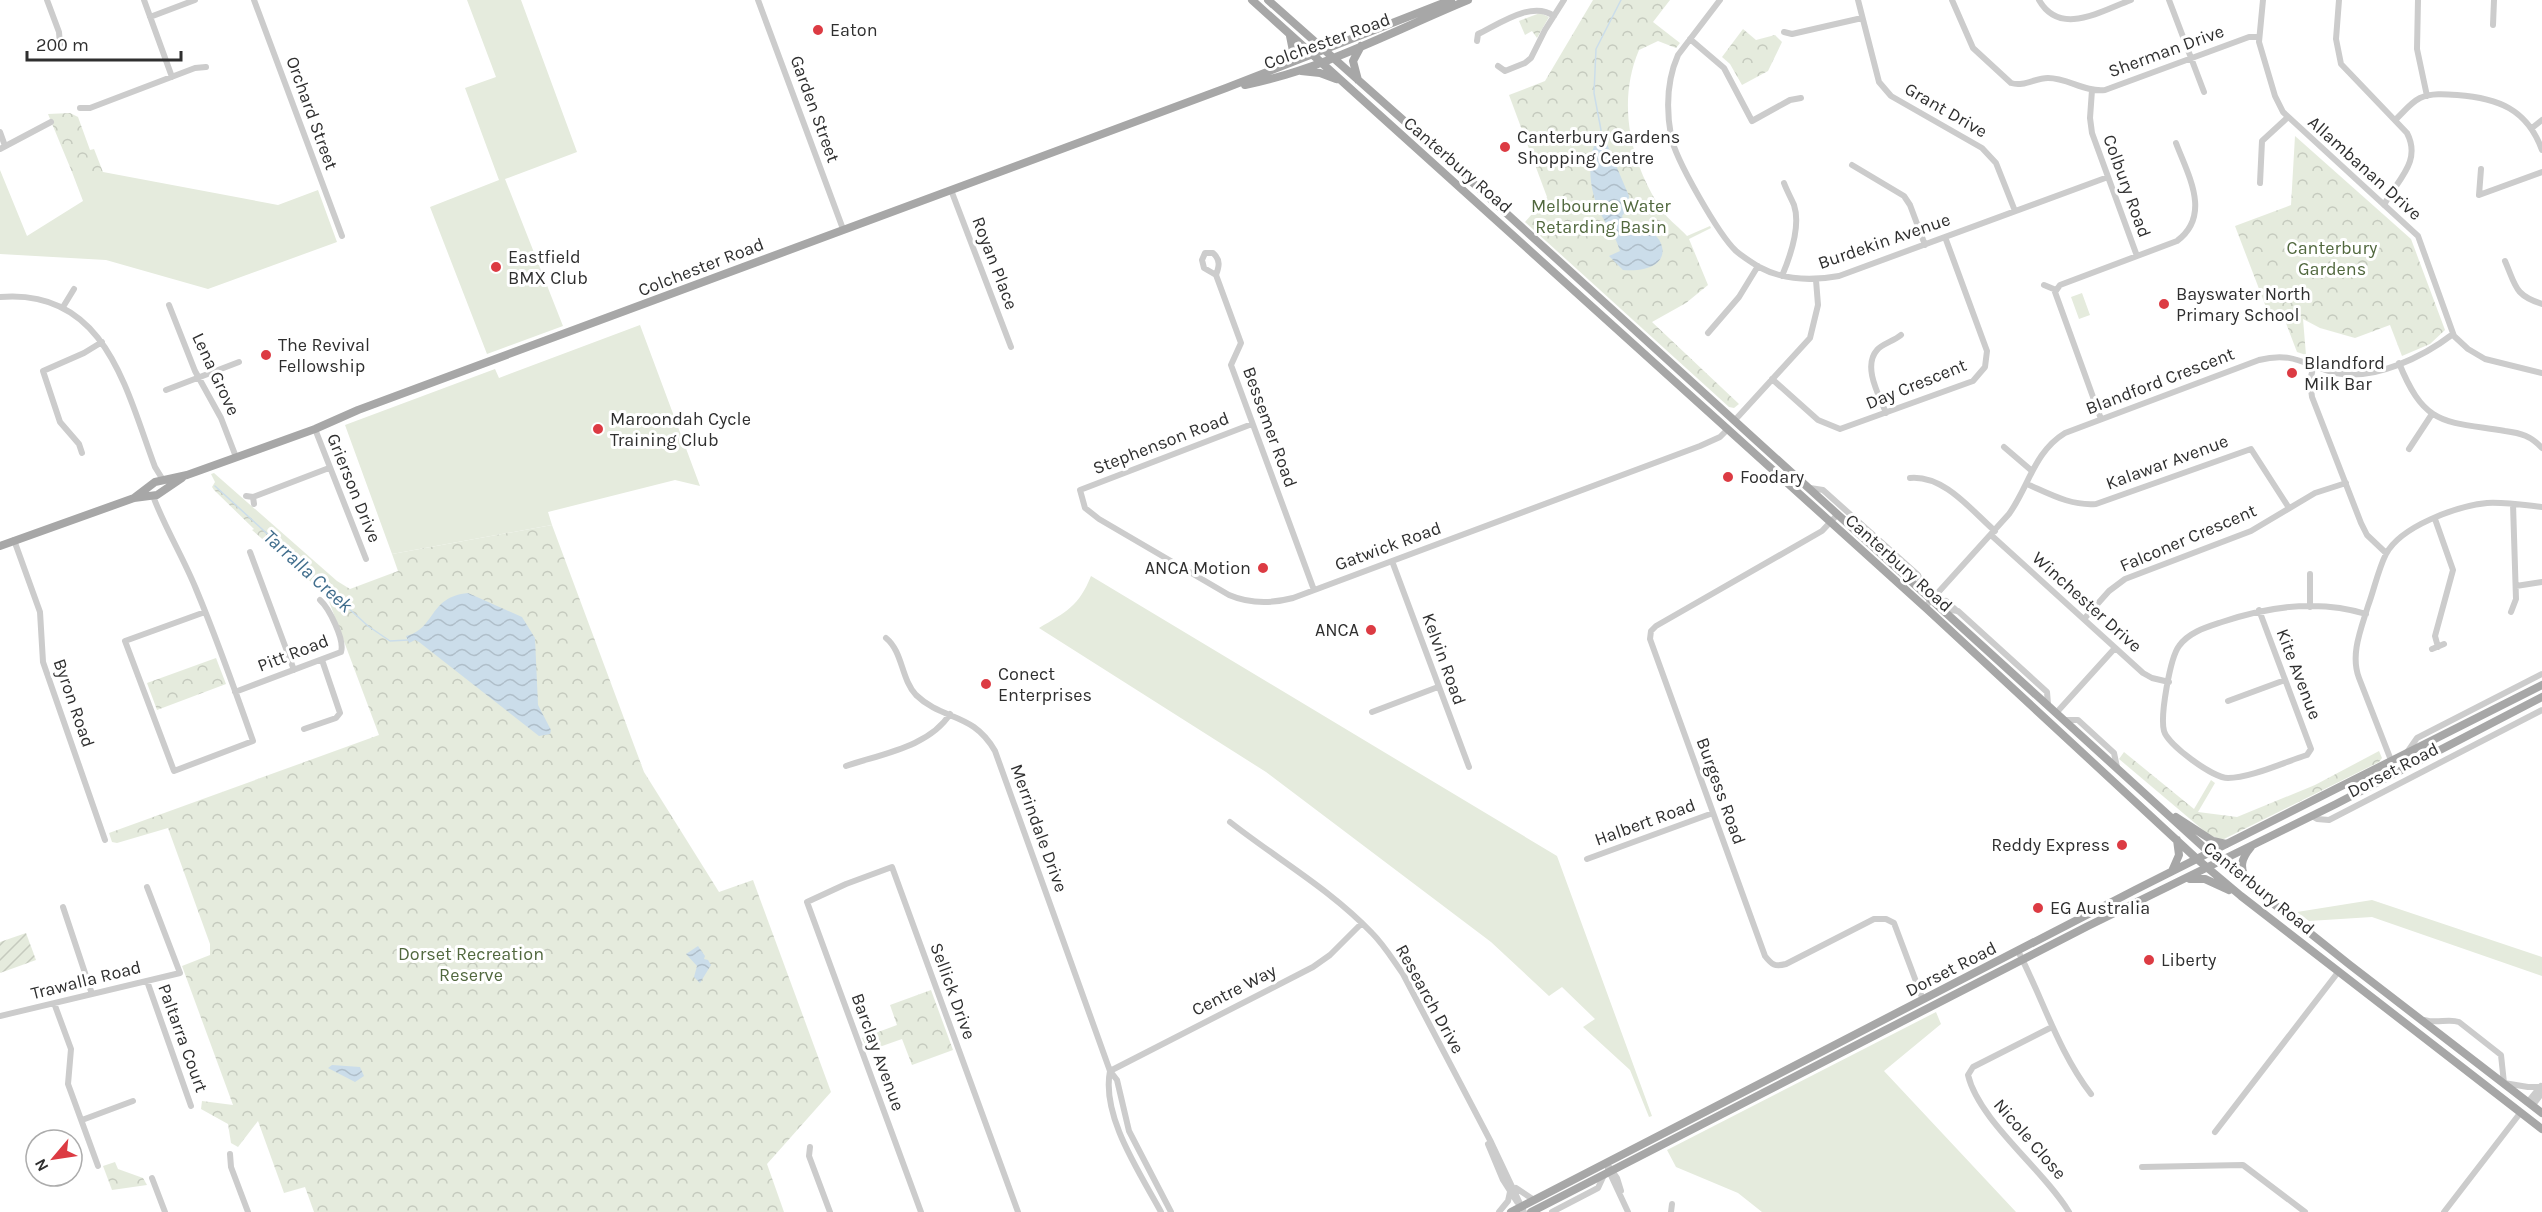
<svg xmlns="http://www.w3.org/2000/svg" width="2542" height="1212" font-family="Karla,sans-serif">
<defs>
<pattern id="park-crowns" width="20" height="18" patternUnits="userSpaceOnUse" patternTransform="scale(1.5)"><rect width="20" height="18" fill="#e5ebdd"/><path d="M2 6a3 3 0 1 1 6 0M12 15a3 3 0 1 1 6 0" fill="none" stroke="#c5cabe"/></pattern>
<pattern id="garden-furrows" width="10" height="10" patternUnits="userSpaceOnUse" patternTransform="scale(1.5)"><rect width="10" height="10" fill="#e5ebdd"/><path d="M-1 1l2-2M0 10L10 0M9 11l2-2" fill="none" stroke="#c5cabe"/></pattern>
<pattern id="water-waves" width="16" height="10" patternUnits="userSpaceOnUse" patternTransform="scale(1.5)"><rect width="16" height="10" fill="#cbddea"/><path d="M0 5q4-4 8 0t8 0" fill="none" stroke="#afbec9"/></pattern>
</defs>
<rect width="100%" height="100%" fill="#fff"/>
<!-- grass -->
<path fill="#e5ebdd" d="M467 0H521L577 152 505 179 563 326 487 354 430 207 499 180 465 88 496 77Z
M0 170 27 236 83 201 72 172H103L278 205 318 190 337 242 208 289 106 260 0 254Z
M2082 293 2090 315 2079 319 2071 297Z
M640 325 700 486 675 480 548 512 552 525 392 554 345 425 495 369 499 378Z
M1091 576 1557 856 1652 1116 1649 1117 1630 1070 1583 1027 1595 1019 1562 987 1549 996 1491 942 1266 772 1039 628C1066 612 1079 606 1091 576Z
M2372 900 2542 957V976L2372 917 2309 921 2297 912Z
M1936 1012 1941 1024 1884 1071 2016 1212H1762L1738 1193 1676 1167 1667 1150Z"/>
<!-- park -->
<path fill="url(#park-crowns)" d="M1593 0H1670L1653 22 1680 43 1676 48 1658 41 1639 50C1616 104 1631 166 1664 213 1670 221 1680 228 1687 236L1710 226 1711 228 1689 239 1708 285 1686 303 1652 322 1739 404 1734 408 1729 407 1525 222 1547 197 1509 95 1545 81Z
M1540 13 1549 17 1537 38 1532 31 1525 35 1519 21Z
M1743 29 1756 40 1775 35 1782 42 1768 71 1742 85 1730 64 1722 57Z
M70 113 78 117 90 150 94 149 103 172H72L48 114Z
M2295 136 2411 239 2445 330 2430 344 2402 356 2390 325 2355 338 2320 328 2303 319 2306 355 2297 352 2281 310 2269 315 2235 226 2291 205Z
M214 473 337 581 350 589 398 571 392 554 552 525 644 772 719 892 753 880 831 1092 767 1164 784 1212H314L305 1187 284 1193 258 1121 238 1147 231 1143 228 1124 201 1109 202 1101 233 1105 182 966 210 955V944L168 828 117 843 112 842 109 833 379 735 327 596 252 530 254 529 214 490 212 487 215 482 211 474Z
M216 658 226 684 157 710 147 683Z
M2379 751 2382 758 2379 762 2222 840 2209 835 2119 759 2124 752 2194 809 2211 780 2215 783 2198 812 2237 817 2315 785Z
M931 990 953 1050 912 1065 902 1039 868 1051 862 1038 897 1025 890 1005Z
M115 1162 118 1169 143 1178 147 1185 112 1190 103 1166Z"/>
<!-- garden -->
<path fill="url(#garden-furrows)" d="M26 933 36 960 0 973V942Z"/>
<!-- water -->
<path fill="url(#water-waves)" d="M1601 130 1629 196 1628 208 1622 216 1629 235 1645 228C1658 233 1670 251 1657 263 1648 270 1634 271 1623 270L1609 256 1620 251C1615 235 1611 232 1603 218 1588 190 1585 158 1601 130Z
M468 593 522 617 535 638 538 705 551 730 550 734 539 736 419 642 415 640 409 643 406 636C436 629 428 597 468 593Z
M698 946 705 956 704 959 708 960 711 965 700 983 694 977 697 966 686 954Z
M332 1065 360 1067 364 1076 355 1082 328 1068Z"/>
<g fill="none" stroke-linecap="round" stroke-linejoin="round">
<!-- stream -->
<path stroke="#cbddea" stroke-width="1.5" d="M1601 130 1594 93 1596 49 1621 0
M215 486 368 626 390 641 408 640"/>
<!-- minor -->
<path stroke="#ccc" stroke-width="6" d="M47 0 59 32 60 44
M144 0 172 77
M254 0 342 236
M758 0 843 229
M1720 0 1678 55C1667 80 1666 108 1671 136 1675 159 1719 235 1736 251 1743 257 1751 262 1759 267 1785 281 1812 281 1839 276L2108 177
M1858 0 1879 82 1891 96 1982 148 1996 163 2015 211
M1952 0 1973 48 2011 83C2024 87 2035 78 2048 78 2068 78 2084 92 2105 90L2249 37H2258
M2039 0C2060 37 2101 11 2131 0
M2169 0 2204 92
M2263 0 2259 42 2275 96 2283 112 2418 236 2454 336 2468 349 2485 359 2542 373
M2339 0 2336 39 2341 64 2407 133C2422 162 2397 180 2384 205
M2418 0 2417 49 2427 96
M150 17 195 0
M2493 25 2494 0
M1784 32 1792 34 1862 18
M1690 39 1724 68 1752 121 1790 100 1801 98
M1477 41 1478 34C1499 24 1532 0 1554 16
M1498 66 1505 71 1525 63 1531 58 1545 30 1564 0
M2092 90 2090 118 2092 133 2137 256
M80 108H90L195 68 206 67
M2395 120C2403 113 2410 103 2420 98 2431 93 2445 94 2457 95 2498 98 2527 109 2542 150
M2532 128 2542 120
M0 132 5 146
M0 149 51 122
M1852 165 1904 196 1910 205 1925 245
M2481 169 2479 195 2542 172
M2260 183 2262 141 2287 118
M951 190 1011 347
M2505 261C2516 286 2514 295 2542 304
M1216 275 1204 268 1202 260 1205 253H1213C1221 260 1219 267 1216 275L1241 343 1231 365 1314 590
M1782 276C1790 257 1801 226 1794 205 1791 198 1787 191 1784 183
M2044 285 2056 290
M0 297C106 288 126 390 155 467L163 480
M169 305 195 371 221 418 236 457
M63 307 74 289
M1708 333 1739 297 1758 266
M2399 363C2425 427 2444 421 2505 431 2521 433 2531 436 2542 448
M2314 364 2310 381 2312 397 2361 523 2367 535 2386 553
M1772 379 1818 420 1840 429 1973 381 1985 367 1987 351 1945 237
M166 390 239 362
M1886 413C1880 397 1862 367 1877 350 1882 344 1894 341 1901 335
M2101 419 2055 292 2060 285 2177 241C2212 215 2188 175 2176 143
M1735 420 1810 338 1818 305 1816 280
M1252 424 1080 490 1085 508 1099 519 1229 595C1250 604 1270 604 1293 598L1700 446 1720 437 1728 429
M315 429 366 559
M2004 447 2032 471
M2409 449 2432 414
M82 453 79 444 60 422 43 371 84 353 102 342
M1910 478C1944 475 1971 510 1995 531
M2027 484C2050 494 2071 506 2096 504L2251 449 2289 508
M1810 488 1823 490 1918 575 1925 592
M153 496C165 528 183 557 196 589 217 639 235 690 253 741L174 771 125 641 205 612
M246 496 253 497 254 504
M253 497 329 468
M1838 514 1822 531 1656 626 1651 631 1650 639 1765 956C1772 965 1775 967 1786 964L1874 919H1886L1894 923 1923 1000
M2435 519 2453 570 2435 636 2438 647
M1991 535 2143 673 2152 678 2169 682
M14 540 40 612 43 662 105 840
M250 552 294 670
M1392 561 1469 767
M2310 574V607
M2516 586 2542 582
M1946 601 1957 611
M1925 607 2009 514C2029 486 2034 452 2065 433L2259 360C2295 351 2305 366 2336 373 2374 381 2423 357 2453 334
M1943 609 1958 611 2036 682 2047 692 2048 704
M2259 610 2311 749 2307 755C2284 762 2251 778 2228 778 2213 778 2168 745 2164 731 2160 716 2170 658 2179 646 2189 632 2207 627 2222 622 2267 607 2319 599 2366 614
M2511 612 2516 599 2513 504
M2084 619 2109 591 2125 579 2251 531 2315 493 2346 483
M886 638C903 652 901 679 916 695 943 721 973 712 995 751L1110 1071 1117 1080 1129 1131 1171 1212
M2432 649 2444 644
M235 692 341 652C345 640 329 608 320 600
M2228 701 2285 680
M1372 712 1438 687
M2057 712 2115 648
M2065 720H2078L2114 753 2117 767
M304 729 336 718 340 713 322 660
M2408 751 2417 738 2542 674
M846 766C881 754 929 747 950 714
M2396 773 2359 678C2350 655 2361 629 2368 606 2374 590 2378 570 2386 554 2401 526 2457 506 2487 503 2505 502 2524 505 2542 507
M2312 816 2317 819 2329 820 2542 710
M1230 822C1277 859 1330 889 1372 933 1384 945 1393 960 1403 974L1491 1142 1524 1212
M1587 859 1713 813
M63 907 92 994
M2018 951C2043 999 2058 1051 2091 1094
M147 981 191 1106
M54 1003 71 1049 68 1084 98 1166
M0 1016 180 973 147 887
M2425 1020C2437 1024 2448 1018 2459 1022L2501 1055 2504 1083 2528 1087H2540
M2052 1027 1973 1067 1968 1075C1979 1121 2043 1169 2069 1212
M1110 1071 1313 967 1330 955 1362 923
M1110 1071C1101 1116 1140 1173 1161 1212
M2528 1102 2541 1086
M2533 1105 2542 1093
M82 1120 133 1101
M2215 1132 2339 971
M1488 1144 1503 1180 1517 1202
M810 1147 809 1156 830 1212
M230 1154 231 1167 248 1212
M2142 1167 2243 1165 2305 1212
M1610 1168 1617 1178 1621 1191
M1608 1169 1628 1212
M152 1178 165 1212
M1516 1188 1534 1200
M921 1212 807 902 846 884 892 867 1018 1212
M1499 1212 1508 1201 1510 1192
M1552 1212 1598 1188 1604 1175
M1671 1212 1672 1204
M2444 1212 2521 1112"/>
<!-- major -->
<path stroke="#a7a7a7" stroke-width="8" d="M1252 0 1927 609 2197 859 2241 896 2542 1129
M1268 0 1428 142 2210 853 2350 965 2542 1113
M1285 63 1293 51 1290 36
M1301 71 1320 73 1336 79
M1358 80 1353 61 1361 46
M1245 85C1324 69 1395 30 1468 0
M134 498 155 482 187 475 315 429 358 410 1226 88 1451 0
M0 546 134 498 157 495 182 478
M2176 817 2213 841 2226 844
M2172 871 2179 855 2177 840
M2190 879H2205L2229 890
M2247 881C2239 867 2241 859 2251 847
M1511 1212 2135 890 2542 685
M1531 1212 2088 926 2336 804 2542 697"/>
</g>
<!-- markers -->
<g fill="#dc3b43" stroke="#fff" stroke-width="2">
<circle cx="818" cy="30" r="6"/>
<circle cx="1505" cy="147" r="6"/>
<circle cx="496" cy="267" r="6"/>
<circle cx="2164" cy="304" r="6"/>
<circle cx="266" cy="355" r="6"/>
<circle cx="2292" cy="373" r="6"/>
<circle cx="598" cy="429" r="6"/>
<circle cx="1728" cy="477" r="6"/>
<circle cx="1263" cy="568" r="6"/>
<circle cx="1371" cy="630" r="6"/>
<circle cx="986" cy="684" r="6"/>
<circle cx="2122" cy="845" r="6"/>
<circle cx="2038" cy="908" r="6"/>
<circle cx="2149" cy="960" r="6"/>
</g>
<g text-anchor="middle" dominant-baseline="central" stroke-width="6" stroke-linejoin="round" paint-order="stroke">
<!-- poi labels -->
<g font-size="18" fill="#2f2f2f" stroke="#fff" text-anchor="start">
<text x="830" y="30">Eaton</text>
<text x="1517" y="137">Canterbury Gardens<tspan x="1517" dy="21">Shopping Centre</tspan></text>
<text x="508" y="257">Eastfield<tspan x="508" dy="21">BMX Club</tspan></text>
<text x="2176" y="294">Bayswater North<tspan x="2176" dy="21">Primary School</tspan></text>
<text x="278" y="345">The Revival<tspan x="278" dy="21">Fellowship</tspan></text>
<text x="2304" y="363">Blandford<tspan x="2304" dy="21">Milk Bar</tspan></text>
<text x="610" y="419">Maroondah Cycle<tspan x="610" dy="21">Training Club</tspan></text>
<text x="1740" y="477">Foodary</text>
<text x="1251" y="568" text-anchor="end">ANCA Motion</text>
<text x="1359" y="630" text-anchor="end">ANCA</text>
<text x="998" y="674">Conect<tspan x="998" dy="21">Enterprises</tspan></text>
<text x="2110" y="845" text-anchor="end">Reddy Express</text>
<text x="2050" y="908">EG Australia</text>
<text x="2161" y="960">Liberty</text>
</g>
<!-- street labels -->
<g font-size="18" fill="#2f2f2f" stroke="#fff">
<text transform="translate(1327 41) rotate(-20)">Colchester Road</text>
<text transform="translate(2166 51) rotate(-20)">Sherman Drive</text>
<text transform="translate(815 109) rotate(70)">Garden Street</text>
<text transform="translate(1946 110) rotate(30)">Grant Drive</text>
<text transform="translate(312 113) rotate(70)">Orchard Street</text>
<text transform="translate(1458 165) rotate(41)">Canterbury Road</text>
<text transform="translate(2365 168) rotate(42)">Allambanan Drive</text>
<text transform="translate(2127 186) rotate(70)">Colbury Road</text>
<text transform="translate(1884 241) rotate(-19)">Burdekin Avenue</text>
<text transform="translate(995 263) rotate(69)">Royan Place</text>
<text transform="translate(701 267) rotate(-21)">Colchester Road</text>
<text transform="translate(216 374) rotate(65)">Lena Grove</text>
<text transform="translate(2160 381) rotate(-21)">Blandford Crescent</text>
<text transform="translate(1916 384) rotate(-22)">Day Crescent</text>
<text transform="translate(1270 427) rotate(70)">Bessemer Road</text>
<text transform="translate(1161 443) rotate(-21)">Stephenson Road</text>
<text transform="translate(2167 462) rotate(-20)">Kalawar Avenue</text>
<text transform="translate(354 488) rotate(68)">Grierson Drive</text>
<text transform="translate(2188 538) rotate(-23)">Falconer Crescent</text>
<text transform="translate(1388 546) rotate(-20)">Gatwick Road</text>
<text transform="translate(1899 563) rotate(42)">Canterbury Road</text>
<text transform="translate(2087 602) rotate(42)">Winchester Drive</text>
<text transform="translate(293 653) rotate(-21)">Pitt Road</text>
<text transform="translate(1444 659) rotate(70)">Kelvin Road</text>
<text transform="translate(2299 674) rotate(69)">Kite Avenue</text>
<text transform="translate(74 703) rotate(71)">Byron Road</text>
<text transform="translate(2393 770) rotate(-27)">Dorset Road</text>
<text transform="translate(1721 791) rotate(70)">Burgess Road</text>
<text transform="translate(1645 822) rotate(-20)">Halbert Road</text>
<text transform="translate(1039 828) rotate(70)">Merrindale Drive</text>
<text transform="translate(2259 888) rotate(39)">Canterbury Road</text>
<text transform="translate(1951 969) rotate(-27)">Dorset Road</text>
<text transform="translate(86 980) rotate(-14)">Trawalla Road</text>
<text transform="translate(1234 990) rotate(-27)">Centre Way</text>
<text transform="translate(953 991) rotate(70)">Sellick Drive</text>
<text transform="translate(1430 999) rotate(61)">Research Drive</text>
<text transform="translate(183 1038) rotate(70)">Paltarra Court</text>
<text transform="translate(878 1052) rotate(70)">Barclay Avenue</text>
<text transform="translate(2030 1139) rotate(49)">Nicole Close</text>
</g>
<!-- park labels -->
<g font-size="18" fill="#51683e" stroke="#fff">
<text x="1601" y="206">Melbourne Water<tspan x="1601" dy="21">Retarding Basin</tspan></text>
<text x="2332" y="248">Canterbury<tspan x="2332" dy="21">Gardens</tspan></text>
<text x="471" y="954">Dorset Recreation<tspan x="471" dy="21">Reserve</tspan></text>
</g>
<!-- water labels -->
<g font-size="20" font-style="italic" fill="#416e8d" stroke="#fff">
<text transform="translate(308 571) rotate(42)">Tarralla Creek</text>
</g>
</g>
<!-- north arrow -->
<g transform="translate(54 1158) rotate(241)"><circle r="28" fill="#ffffff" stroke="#acacac" stroke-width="1.5"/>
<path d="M0-4.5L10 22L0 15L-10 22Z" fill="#dc3b43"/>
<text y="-9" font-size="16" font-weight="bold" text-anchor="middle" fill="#2f2f2f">N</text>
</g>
<!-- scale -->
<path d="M27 51v9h154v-9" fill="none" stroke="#2f2f2f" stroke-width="3"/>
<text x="36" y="51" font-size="18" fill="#2f2f2f" stroke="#ffffff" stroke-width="4.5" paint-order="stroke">200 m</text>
</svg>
